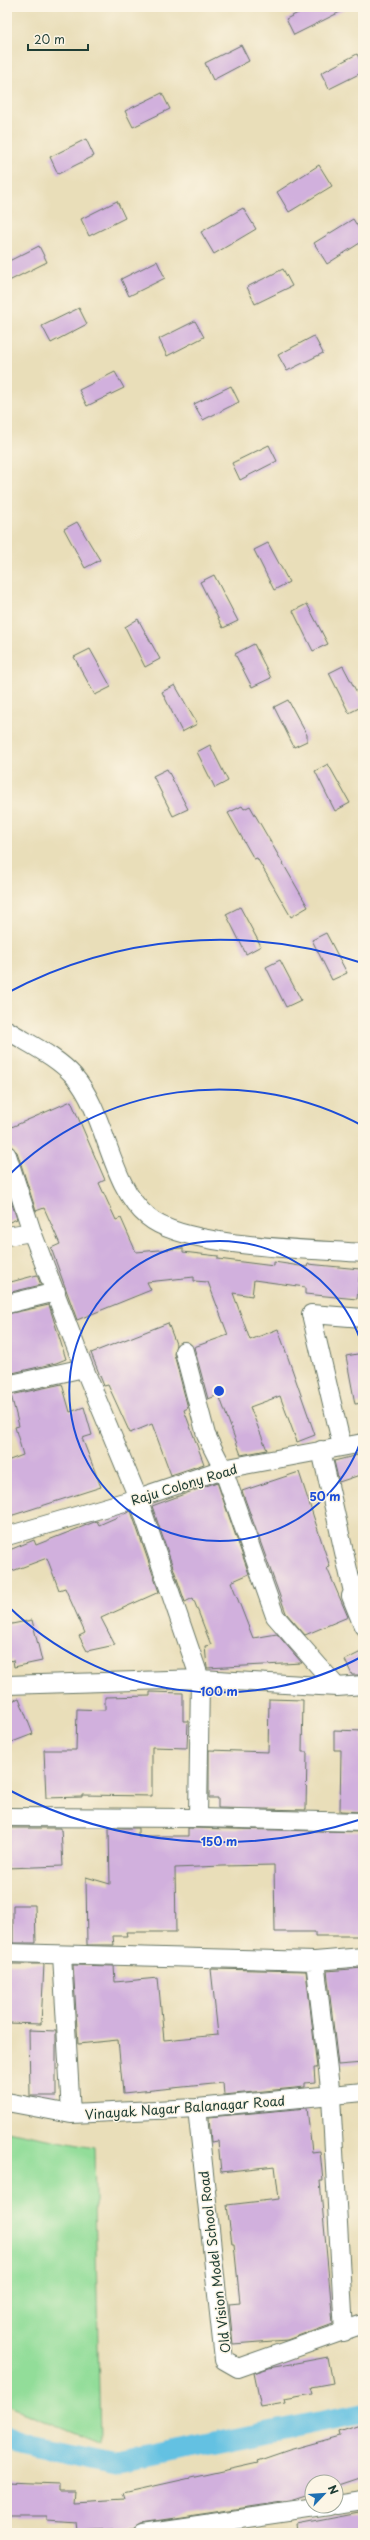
<svg xmlns="http://www.w3.org/2000/svg" width="370" height="2540" font-family="'Playpen Sans',sans-serif">
<rect width="100%" height="100%" fill="#fcf5e5"/>
<filter id="ink" filterUnits="userSpaceOnUse"><feTurbulence type="fractalNoise" baseFrequency=".025" numOctaves="2"/><feDisplacementMap in="SourceGraphic" scale="8" xChannelSelector="R" yChannelSelector="G"/><feConvolveMatrix kernelMatrix="1 2 1 2 8 2 1 2 1" color-interpolation-filters="sRGB"/></filter>
<filter id="wash" filterUnits="userSpaceOnUse"><feTurbulence type="fractalNoise" baseFrequency=".012" numOctaves="4" result="noise"/><feDisplacementMap in="SourceGraphic" scale="16" xChannelSelector="R" yChannelSelector="G"/><feGaussianBlur stdDeviation="0.9" result="paint"/><feColorMatrix in="noise" values="0 0 0 0 0 0 0 0 0 0 0 0 0 0 0 0 0 1.4 0 .05"/><feComposite in="paint" operator="in"/></filter>
<g filter="url(#wash)">
<rect width="100%" height="100%" fill="#e9deb9"/>
<!-- green -->
<path fill="#92dd99" stroke="#588d66" d="M7 2131 94 2148 100 2443 7 2405Z"/>
<g fill="none" stroke-linecap="round" stroke-linejoin="round">
<!-- canal -->
<path stroke="#64c1e2" stroke-width="21" d="M7 2437 19 2443 116 2463 363 2413"/>
</g>
<g id="blocks">
<!-- building -->
<path fill="#d1b0dd" d="M310 7H350L294 35 286 19Z
M241 45 249 61 213 80 205 63Z
M357 54 363 66V72L329 89 321 73Z
M162 93 170 109 133 127 125 111Z
M86 139 94 156 58 174 50 157Z
M319 165 332 186 289 212 277 192Z
M117 201 125 218 89 236 81 219Z
M243 208 256 229 214 254 201 232Z
M353 219 363 235V241L327 264 314 243Z
M39 246 47 262 7 282V262Z
M157 261 165 278 129 296 121 279Z
M283 269 292 286 255 304 247 287Z
M79 308 87 324 51 343 42 326Z
M195 321 204 337 167 356 159 339Z
M314 336 323 353 287 371 278 355Z
M115 372 124 388 87 406 79 390Z
M231 386 239 402 203 420 194 404Z
M269 445 277 461 240 480 232 463Z
M77 522 100 560 85 568 64 529Z
M268 543 289 582 274 590 254 550Z
M214 575 238 621 223 628 200 582Z
M307 604 328 644 313 651 293 611Z
M138 619 160 659 145 667 125 627Z
M254 644 271 678 252 687 235 654Z
M90 649 111 687 95 695 74 657Z
M343 666 363 704V706L349 713 329 673Z
M175 685 197 724 182 732 162 692Z
M288 700 307 735V741L294 747 274 707Z
M210 745 228 781 215 788 197 752Z
M328 764 350 803 335 811 315 771Z
M167 769 188 809 173 816 153 776Z
M242 806 244 809 250 806 308 907 291 917 257 858 254 859 228 813Z
M240 907 261 946 246 954 226 914Z
M326 933 347 973 332 980 312 940Z
M280 960 301 1000 286 1007 266 967Z
M71 1101 105 1180 99 1183 116 1220 121 1218 136 1252 183 1248V1252L218 1256V1259L274 1266V1262L307 1267 308 1264 360 1269 357 1299 305 1294V1287L254 1280 252 1296 233 1293 250 1340 278 1329 315 1435 297 1442 280 1396 250 1407 267 1450 241 1455 219 1395 208 1399 194 1347 228 1335 208 1282 194 1281V1277L147 1282 151 1290 77 1320 51 1248 60 1244 44 1208 36 1211 17 1152 7 1143V1129Z
M7 1189 17 1219 7 1223Z
M37 1275 41 1285 7 1293V1283Z
M49 1305 66 1359 56 1363 8 1374 7 1314Z
M168 1323 176 1344 174 1354 188 1408 184 1410 204 1464 171 1475 152 1424 130 1433 108 1385 104 1386 91 1353Z
M363 1353V1403L355 1404 346 1356Z
M62 1384 70 1412 84 1407 92 1435 82 1438 101 1487 7 1517V1461L23 1455 15 1427 19 1426 11 1395Z
M358 1455 363 1474 339 1482 334 1461Z
M299 1472 330 1567 327 1568 348 1617 305 1635 286 1613 242 1491Z
M217 1482 249 1574 231 1582 253 1638 277 1634 302 1663 207 1668 205 1646 211 1645 193 1598 185 1602 152 1506Z
M131 1511 159 1592 101 1618 115 1645 87 1651 79 1636 85 1633 65 1588 59 1590 47 1558 7 1573V1551L34 1540 36 1545 97 1521 99 1525Z
M32 1620 42 1661 14 1667 13 1660 7 1662V1625Z
M363 1651V1675H352L345 1660Z
M150 1692 183 1693V1721H188L187 1748 152 1747V1796L82 1795V1797L46 1798 44 1750H76L77 1709 105 1710V1697L150 1696Z
M19 1698 33 1734 7 1744V1703Z
M269 1699 303 1700 302 1752H307L306 1810 218 1808V1798H209V1750L268 1752Z
M334 1730 363 1731V1812L340 1811 341 1750H334Z
M7 1828H61L63 1866 7 1868Z
M109 1828H138V1836H188V1828L363 1832V1936H315V1932H275L274 1865 222 1866 175 1868 176 1932H126L127 1936H113L114 1945H87L86 1877 110 1884Z
M13 1905H35L36 1943H13Z
M7 1964H44L41 2024 7 2023Z
M73 1965 114 1966 115 1982 158 1978 164 2040 218 2035 211 1969 306 1971 317 2068H314L315 2082 305 2083V2087L224 2095 223 2083 123 2093 118 2040 78 2044Z
M363 1968V2063L338 2065 327 1971Z
M29 2030 56 2031V2096H30Z
M307 2108 312 2152 320 2151 323 2181H320L333 2323 287 2340 233 2344 229 2304 240 2303 234 2244H232L227 2205 279 2199 275 2166 221 2172 218 2141 211 2142 209 2117Z
M328 2357 333 2383 311 2387 313 2394 284 2399 285 2403 261 2407 254 2373 269 2368Z
M363 2424V2477L336 2486V2482H312V2494L290 2501 141 2523 134 2528 77 2531 76 2522 47 2520V2516H7V2482L59 2484V2491H74L73 2502 125 2499 123 2493 258 2463 257 2461 289 2450 340 2436 339 2432Z
M359 2513 363 2533H298L297 2525Z"/>
</g>
</g>
<g filter="url(#ink)">
<use href="#blocks" fill-opacity="0" stroke="#667563" stroke-width="1"/>
<g fill="none" stroke-linecap="round" stroke-linejoin="round">
<defs>
<path id="minor" d="M7 1030C29 1044 56 1056 74 1076 107 1114 109 1185 148 1217 184 1248 313 1249 363 1253
M7 1155 32 1232 84 1368 138 1498 200 1679 198 1818
M7 1236 32 1232
M7 1304 56 1292
M184 1351 206 1435 223 1469 275 1616 337 1687
M7 1385 84 1368
M342 1446 311 1314 363 1318
M321 1450 353 1592 351 1596 363 1626
M7 1536 138 1498 223 1469 363 1443
M7 1685 200 1679 337 1687 363 1685
M7 1817 198 1818 363 1822
M7 1953 315 1961
M62 1955 71 2114
M7 2102 71 2114 197 2108 363 2092
M197 2108 224 2360 238 2368 363 2324
M344 2332 331 2096 315 1961 363 1957
M336 2505 363 2501
M143 2533 329 2506"/>
</defs>
<!-- minor casing -->
<use href="#minor" stroke="#667563" stroke-width="20"/>
<!-- minor -->
<use href="#minor" stroke="#fff" stroke-width="18"/>
</g>
</g>
<!-- distance rings -->
<g fill="none" stroke="#1d4ed8" stroke-width="2">
<path d="M363 1434A150 150 0 1 1 363 1348"/>
<path d="M363 1656A301 301 0 0 1 8 1606M8 1176A301 301 0 0 1 363 1126"/>
<path d="M362 1819A451 451 0 0 1 7 1789M7 993A451 451 0 0 1 362 963"/>
</g>
<g text-anchor="middle" dominant-baseline="central" stroke-width="3" stroke-linejoin="round" paint-order="stroke">
<!-- street labels -->
<g font-size="13" fill="#1f3d34" stroke="#fcf5e5">
<text transform="translate(184 1484) rotate(-17)">Raju Colony Road</text>
<text transform="translate(185 2107) rotate(-4)">Vinayak Nagar Balanagar Road</text>
<text transform="translate(214 2262) rotate(-97)">Old Vision Model School Road</text>
</g>
</g>
<circle cx="219" cy="1391" r="6" fill="#1d4ed8" stroke="#fcf5e5" stroke-width="2"/>
<g font-size="12" text-anchor="middle" font-weight="bold" fill="#1d4ed8" stroke="#fcf5e5" stroke-width="3" stroke-linejoin="round" paint-order="stroke">
<text x="325" y="1501">50 m</text>
<text x="219" y="1696">100 m</text>
<text x="219" y="1846">150 m</text>
</g>
<!-- margin -->
<rect width="370" height="2540" fill="none" stroke="#fcf5e5" stroke-width="24"/>
<!-- north arrow -->
<g transform="translate(324 2494) rotate(65)"><circle r="19" fill="#fcf5e5" stroke="#a4ab9e"/>
<path d="M0-3L7 15L0 10L-7 15Z" fill="#1f6fb2"/>
<text y="-6" font-size="11" font-weight="bold" text-anchor="middle" fill="#1f3d34">N</text>
</g>
<!-- scale -->
<path d="M28 44v6h60v-6" fill="none" stroke="#1f3d34" stroke-width="2"/>
<text x="34" y="44" font-size="12" fill="#1f3d34" stroke="#fcf5e5" stroke-width="3" paint-order="stroke">20 m</text>
</svg>
